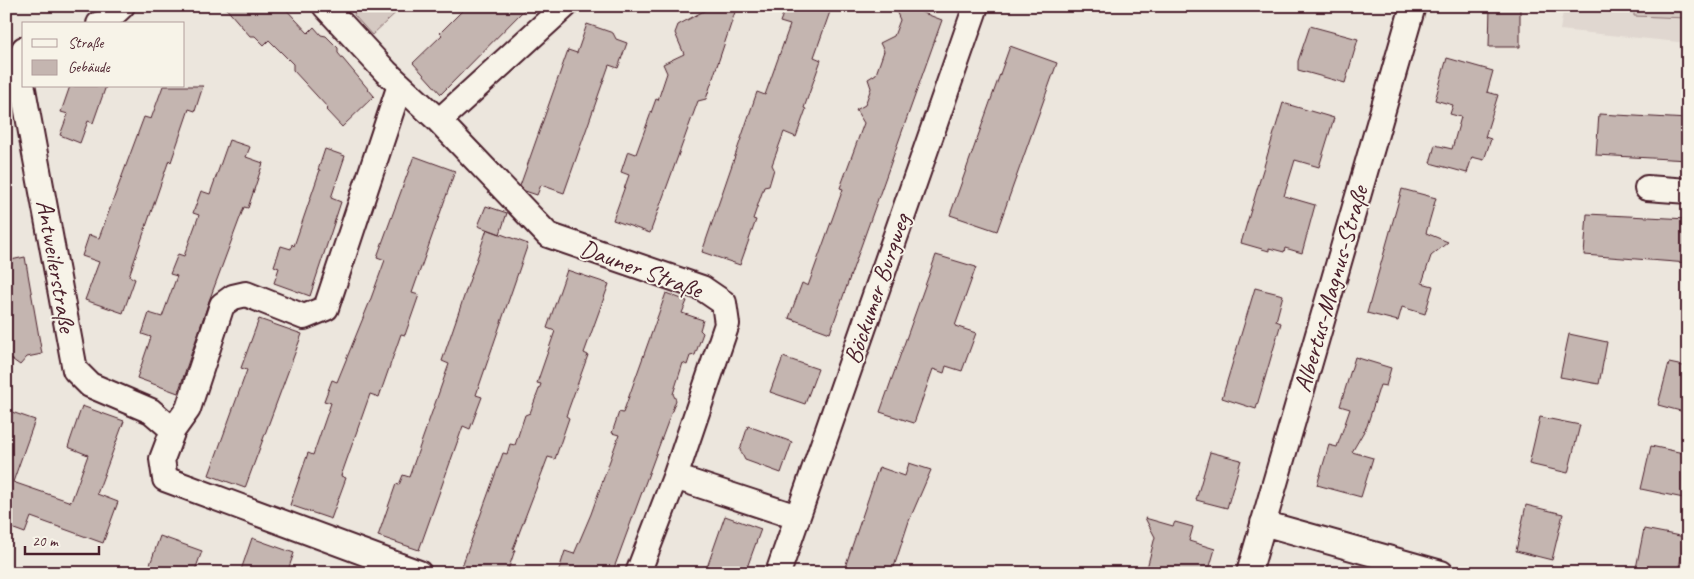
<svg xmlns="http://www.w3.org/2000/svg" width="1694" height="579" font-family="Caveat,sans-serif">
<rect width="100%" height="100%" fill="#ece6dd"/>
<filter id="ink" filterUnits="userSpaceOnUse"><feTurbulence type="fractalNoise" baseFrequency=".02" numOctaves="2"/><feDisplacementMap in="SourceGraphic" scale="10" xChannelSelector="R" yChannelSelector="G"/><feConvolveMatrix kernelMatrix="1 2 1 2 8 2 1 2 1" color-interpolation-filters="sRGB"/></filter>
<g filter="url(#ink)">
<!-- built -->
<path fill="#e0d7d0" d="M1564 6H1688V43L1560 30Z"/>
<!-- green -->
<path fill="#d5c9c2" stroke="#907476" d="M356 6H403L372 35 354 15Z
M1634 6H1688V18L1634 16Z"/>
<!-- building -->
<path fill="#c4b5b0" stroke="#4a1f2b" d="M224 6H283L308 33 314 27 321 35 326 36 338 48V53L374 96 342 127 326 110 328 108 293 70V64L269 40 264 45 255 36H250Z
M467 6H528L441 94 413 63 442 35 440 33Z
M713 6H737L706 99 698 101 650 233 613 220 629 175 621 172 628 151 636 154 656 99 658 100 667 73 663 64 684 54 675 33 678 25Z
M786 6H832L814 57 821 60 804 108 806 109 796 137 784 132 772 165 774 169 769 186 764 187 753 219 756 220 740 265 702 252 757 92 765 95 790 25 780 22Z
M894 6H905L942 20 830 333 789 318 802 283 808 286 843 189 840 188 864 123 856 110 865 105 871 88 868 79 876 74 884 51 880 43 894 36 900 20Z
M1490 6H1520V47H1489Z
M587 24 613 33 616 39 627 43 618 68 609 65 564 193 541 185 537 195 525 191 520 186 568 50 577 53Z
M1310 26 1358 39 1345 83 1298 70V61Z
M1010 46 1057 63 997 231 950 215Z
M1447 58 1493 71 1487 92 1498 95 1485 137 1491 139 1484 160 1472 157 1467 173 1430 163 1435 145 1452 149 1461 117 1450 114 1453 105 1435 100Z
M70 86H106L93 123 88 121 80 143 60 135 68 114 61 112Z
M163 86H203L195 111 189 109 171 162 169 160 129 276 135 279 123 313 85 300 99 262 82 256 89 235 99 238 144 117 151 119Z
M1283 103 1334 118 1319 167 1295 160 1284 196 1315 205 1302 253 1285 248 1284 252 1269 248V251L1241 243Z
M1599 114 1688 119V160L1596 155Z
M229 140 250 147 246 157 263 163 248 208 244 207 209 301 178 393 137 378 151 337 142 334 149 313 162 317 177 276 170 274 178 254 184 256 199 215 193 213 201 191 210 194Z
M325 149 345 156 331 198 341 202 310 296 274 283 279 268 274 266 281 246 291 249 292 244 294 246 320 170H318Z
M414 156 455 171 412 293 419 295 405 335 401 334 379 397 370 394 341 476 346 478 331 519 290 505 308 453 313 455 331 403 324 401 332 380 337 382 370 301 385 260 377 257Z
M1402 189 1436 198 1426 233 1448 242 1431 256 1422 283 1433 286 1425 314 1402 307 1398 321 1367 313Z
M486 206 507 213 500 234 478 226Z
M1587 214 1688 219V263L1584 255Z
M487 229 528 244 476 395 482 397 470 429 463 426 419 550 378 536 396 484 399 485 403 475 409 477 449 364 442 361Z
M936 255 976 267 955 326 976 333 962 371 946 366 944 373 933 369 914 423 880 412Z
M25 257 42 354 27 357 20 365 6 355V261Z
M567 270 609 284 584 353 588 355 566 416 569 418 555 459 548 457 513 549 515 550 507 573H482L462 566 503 453 507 454 510 444 515 445 525 415 530 413 541 384 537 383 555 331 547 328Z
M1255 288 1283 295 1276 321 1281 323 1256 409 1222 398Z
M666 293 687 301 682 313 703 320 700 330 703 333 695 355 690 356 687 365 683 363 673 394 676 400 614 568 619 570V573H558L565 551 574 554 591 514 619 435 612 433 619 412 623 413Z
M259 319 302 334 245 488 209 475 247 370 241 368Z
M1569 334 1607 342 1599 384 1560 377Z
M783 357 818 369 805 404 770 392Z
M1355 357 1391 368 1386 386 1380 385 1367 426 1352 452 1373 458 1361 497 1317 485 1329 445 1337 447 1350 409 1340 406Z
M1669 363 1688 367V413L1658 405Z
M82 406 124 421 97 494 118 502 103 543 31 517 25 533 6 526V410L35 420 13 482 71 502 88 455 68 447Z
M1540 417 1580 425 1568 473 1529 464Z
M748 426 792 442 781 473 745 460 740 450Z
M1651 446 1688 454V499L1641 489Z
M1210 452 1241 460 1227 508 1196 500Z
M909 463 931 470 909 521 892 573H843L879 467 905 476Z
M1526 505 1563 514 1552 560 1516 551Z
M725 516 761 529 745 573H705Z
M1145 518 1173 526 1175 522 1193 527 1189 541 1215 549 1208 573H1163L1147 568 1155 537Z
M1644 529 1685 537 1678 573H1635Z
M160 536 202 551 194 573H147Z
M252 538 294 553 287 573H240Z"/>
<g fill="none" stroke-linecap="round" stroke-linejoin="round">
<defs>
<path id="street" d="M325 6 386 72 439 121 548 235 702 288 724 303 727 324 675 477 797 517
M99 24 104 23 122 6
M24 49 18 62 75 370 90 385 151 411 173 430 162 459 165 479 419 573
M439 121 565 6
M1647 188 1688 191
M173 430 188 409 222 305 233 297 246 294 304 317 326 308 400 85
M1263 523 1441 573
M638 573 675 477
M778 573 976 6
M1249 573 1413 6"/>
</defs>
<!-- street casing -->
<use href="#street" stroke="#4a1f2b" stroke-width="28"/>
<!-- street -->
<use href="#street" stroke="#f7f3e8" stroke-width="24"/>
</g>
</g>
<g text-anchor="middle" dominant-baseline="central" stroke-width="4" stroke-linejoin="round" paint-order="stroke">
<!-- street labels -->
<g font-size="25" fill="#4a1f2b" stroke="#f7f3e8">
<text transform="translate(56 266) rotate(80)">Antweilerstraße</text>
<text transform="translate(641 269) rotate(20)">Dauner Straße</text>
<text transform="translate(877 289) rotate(-71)">Böckumer Burgweg</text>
<text transform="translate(1331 289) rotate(-74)">Albertus-Magnus-Straße</text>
</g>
</g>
<!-- margin -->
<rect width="1694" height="579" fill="none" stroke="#f7f3e8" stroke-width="25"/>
<rect x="12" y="12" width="1669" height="554" fill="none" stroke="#4a1f2b" stroke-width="2" filter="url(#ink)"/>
<!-- legend -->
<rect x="22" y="22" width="162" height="65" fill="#f7f3e8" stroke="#b29e9c"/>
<rect x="32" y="39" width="25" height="8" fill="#f7f3e8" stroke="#b29e9c"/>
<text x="68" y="48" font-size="15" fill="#4a1f2b">Straße</text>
<rect x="32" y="60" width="25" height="15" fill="#c4b5b0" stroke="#b29e9c"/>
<text x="68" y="72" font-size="15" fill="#4a1f2b">Gebäude</text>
<!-- scale -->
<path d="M25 546v8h74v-8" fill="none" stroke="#4a1f2b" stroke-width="2.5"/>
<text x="32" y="546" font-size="15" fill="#4a1f2b" stroke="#f7f3e8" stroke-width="4" paint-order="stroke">20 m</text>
</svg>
